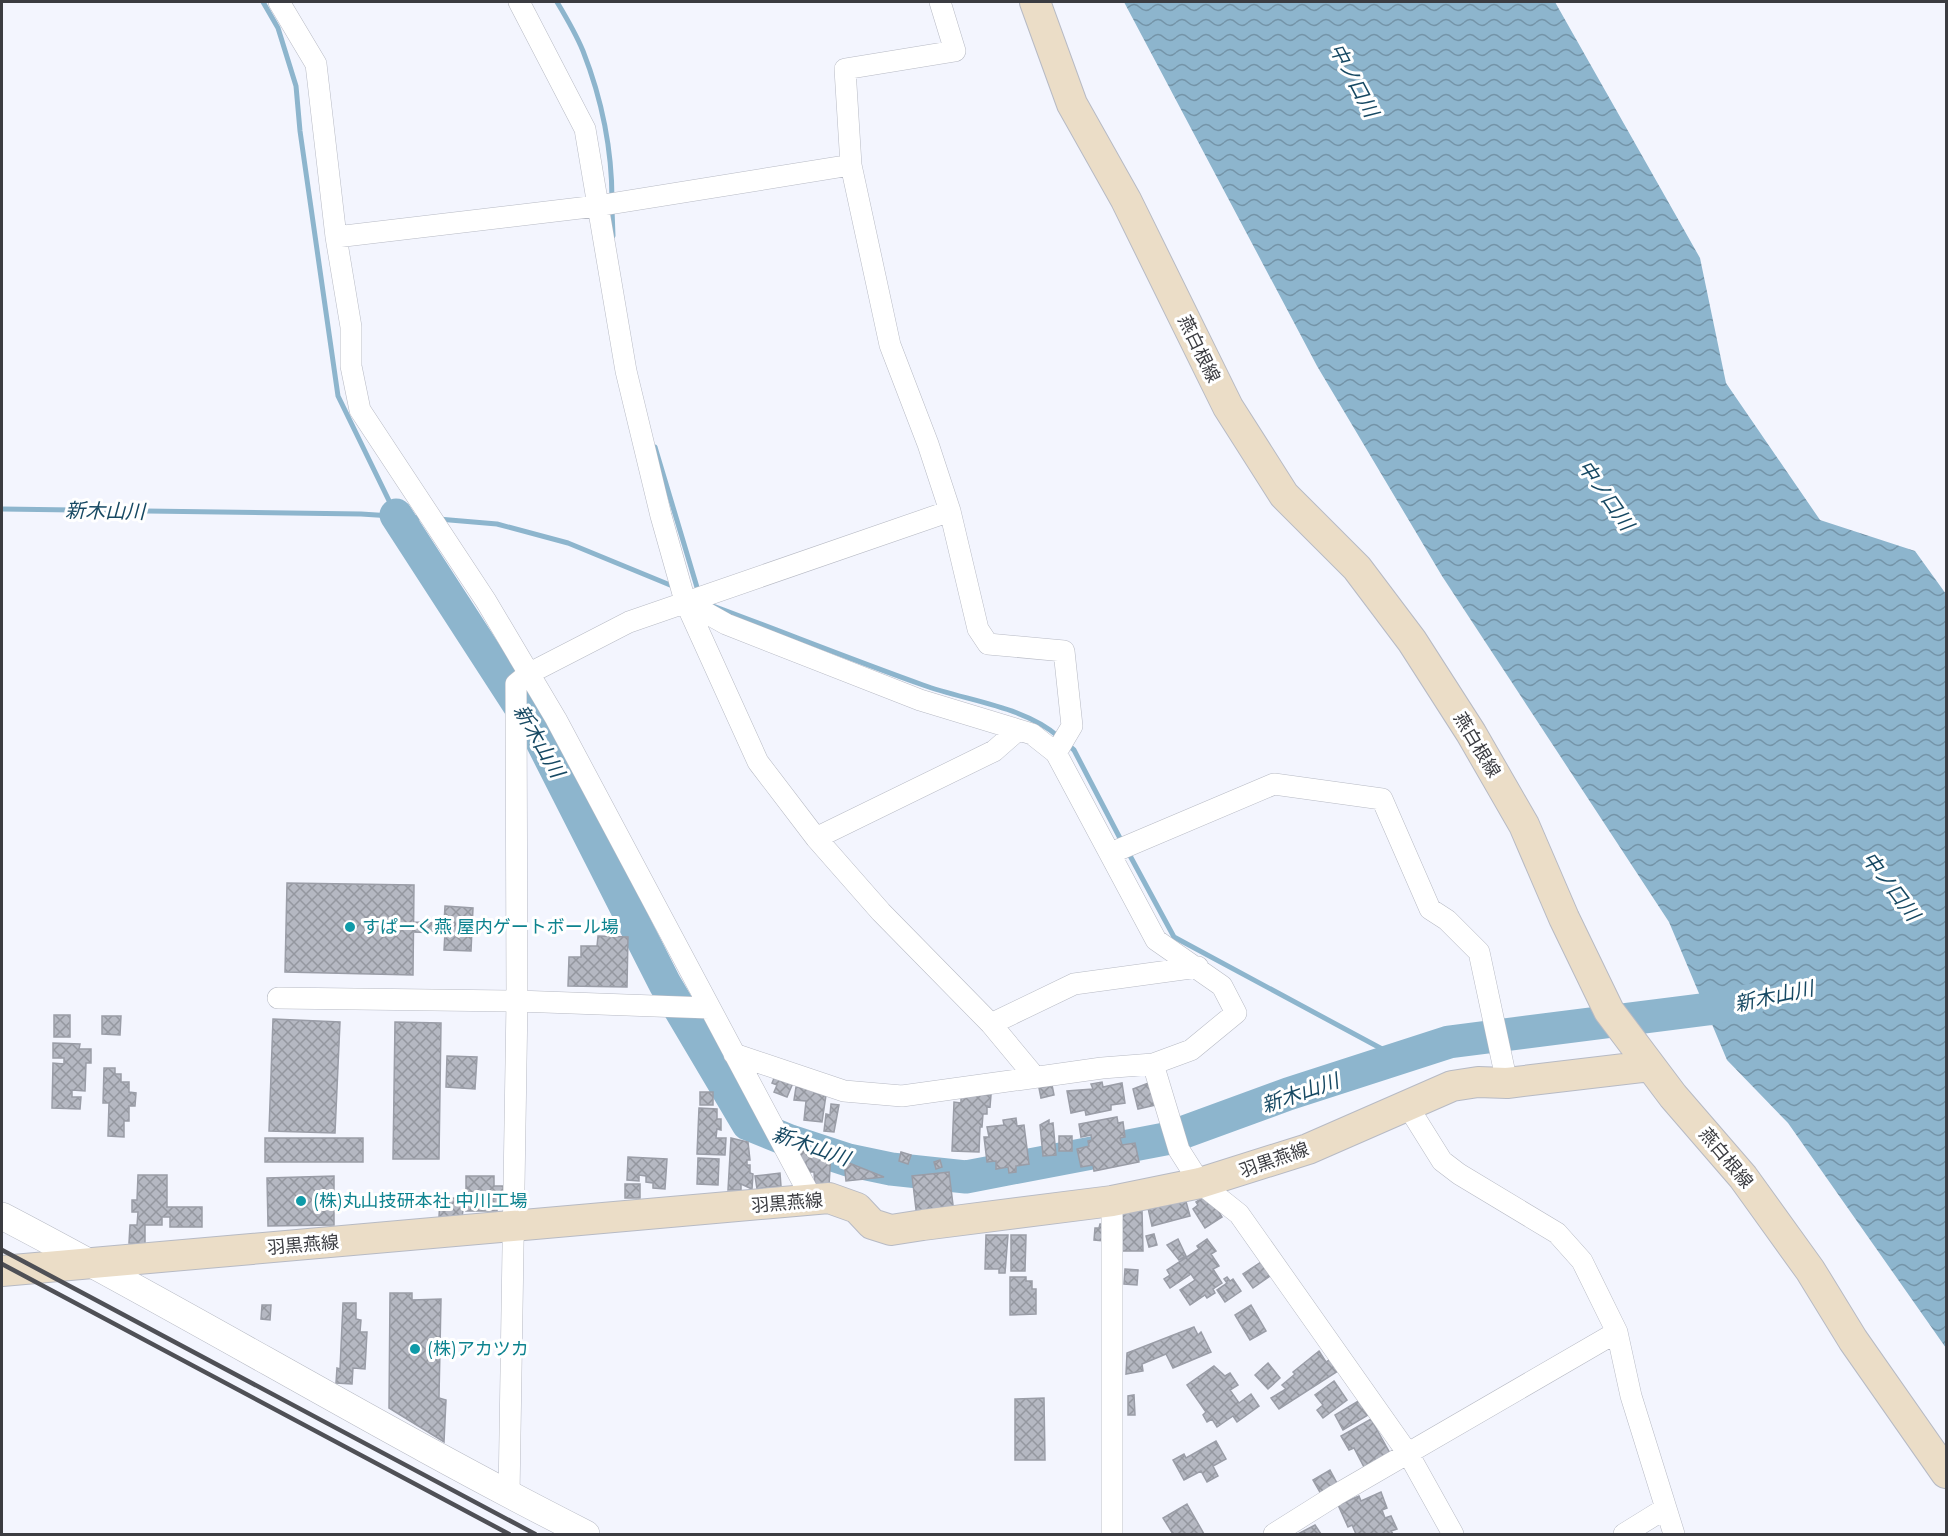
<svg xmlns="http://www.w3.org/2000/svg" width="1948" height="1536" font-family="Montserrat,'Noto Sans JP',sans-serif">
<defs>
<pattern id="water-waves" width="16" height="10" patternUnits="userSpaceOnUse" patternTransform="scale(1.5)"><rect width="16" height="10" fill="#8db5cd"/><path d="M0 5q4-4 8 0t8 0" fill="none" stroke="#7494a8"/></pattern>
<pattern id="building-cross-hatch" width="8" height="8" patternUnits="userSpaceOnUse" patternTransform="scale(1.5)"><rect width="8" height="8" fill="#b5b8c2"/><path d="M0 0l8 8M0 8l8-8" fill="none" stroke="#94979f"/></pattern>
</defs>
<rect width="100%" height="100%" fill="#f3f5fe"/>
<!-- water -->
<path fill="url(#water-waves)" d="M1124 2H1555L1700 258 1726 383 1820 520 1915 551 1946 594V1348L1788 1123 1727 1060 1669 922 1442 576 1317 366Z"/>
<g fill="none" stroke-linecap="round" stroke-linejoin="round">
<!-- stream -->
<path stroke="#8db5cd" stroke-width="5" d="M263 2 278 28 296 86 300 131 338 396 396 515
M557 2C566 17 576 34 583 51 601 97 612 150 612 200
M612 209 613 236
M655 447 699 594
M2 509 361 514 423 518
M438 519 497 524 568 543 675 587
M713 606C783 632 853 660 923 685 967 701 1024 706 1059 737
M1066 743 1074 750 1123 844
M1128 852 1174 937 1397 1057"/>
<!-- river -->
<path stroke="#8db5cd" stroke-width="33" d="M396 515 539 736 665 984 748 1124 790 1141 848 1160 891 1169 966 1177 1165 1139 1288 1094 1449 1042 1708 1009 1751 1000"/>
</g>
<!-- building -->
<path fill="url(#building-cross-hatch)" stroke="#9a9da7" stroke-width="1.5" d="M287 883 414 885 413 975 285 972Z
M445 906 473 908 471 951 444 950 445 933 413 932 414 922 444 923Z
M598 936 628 937 627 987 568 986 569 957H581V946H597Z
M54 1015H70V1037H54Z
M102 1016H121L120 1035 102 1034Z
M273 1019 340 1022 335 1133 269 1131Z
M395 1022 441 1023 439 1159H393Z
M53 1043 80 1044 79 1049H91V1063H86L85 1091 72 1090V1097H81L80 1109 52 1108 53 1063 64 1064V1058H53Z
M447 1056 477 1057 475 1089 446 1087Z
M104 1068H115V1074H121V1082H129V1092L136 1093 135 1106H129V1121H124V1137L108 1136 109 1103H103Z
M775 1076 793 1083 787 1097 774 1092 777 1085 772 1083Z
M1102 1082 1103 1087 1122 1083 1125 1103 1111 1105V1110L1086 1115 1085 1110 1071 1113 1067 1091 1093 1089 1091 1084Z
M1151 1082 1156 1105 1138 1109 1133 1089Z
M803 1085 814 1087V1093L826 1095 822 1122 804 1120 806 1101 794 1100 796 1087 803 1088Z
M1052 1085 1054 1095 1041 1098 1039 1088Z
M700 1092H713V1105H700Z
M961 1094 991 1095 990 1107 987 1106V1114H983L982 1127H980L979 1152 952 1151 954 1102 961 1103Z
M831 1104 839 1105 834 1132 824 1131 826 1114 830 1115Z
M699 1108 717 1109V1119H721V1130L717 1129 716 1138H726L725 1155 697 1154Z
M1117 1117 1118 1123 1123 1122 1125 1137 1120 1138 1122 1145 1135 1143 1139 1162 1094 1171 1093 1165 1081 1167 1077 1149 1089 1146 1088 1141 1092 1140 1091 1135 1081 1137 1079 1124Z
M1016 1118 1017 1126 1024 1125 1029 1164 1016 1166V1172L1009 1173 1008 1167 996 1169V1161L987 1162 984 1137H989L987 1127 1004 1125 1003 1120Z
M1049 1120V1124L1053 1123 1056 1155 1043 1156 1040 1125Z
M1059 1136H1072V1151H1059Z
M265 1138H363V1162H265Z
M731 1138 748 1142 750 1160H747V1165H750V1173L753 1174 752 1189 741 1184V1190H728Z
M797 1146H804V1149H823V1152H831L829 1186 815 1187 814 1172H807L806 1163H801L798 1158Z
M901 1152 911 1155 908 1164 899 1161Z
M628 1157 667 1159 665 1189 653 1188V1183L646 1182V1176L639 1175V1181L627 1180Z
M698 1158 719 1159 718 1185 697 1184Z
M940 1160 942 1167 936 1169 934 1162Z
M844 1161 884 1177 846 1181Z
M949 1172 954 1213 917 1218 912 1176Z
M780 1173 781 1186 757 1189 755 1176Z
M138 1175H167V1207H202V1227H170V1217H162V1225H145V1244L129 1243 130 1225H137L138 1212H132V1200H137Z
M334 1176V1225L268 1226 267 1178Z
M466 1176H494V1186H505V1194H497V1211H466Z
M625 1184H640V1198H625Z
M1208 1194 1222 1217 1205 1228 1193 1209 1198 1205 1196 1202Z
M440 1197 464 1199 462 1219 439 1217Z
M1185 1198 1190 1216 1152 1226 1148 1208Z
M1142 1210 1143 1251H1122V1211Z
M1100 1224H1105L1104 1241 1094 1240 1095 1228H1099Z
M1154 1234 1157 1245 1149 1247 1146 1236Z
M986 1235H1008L1005 1273H999V1269H985Z
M1011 1235H1026L1025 1271H1011Z
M1178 1239 1186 1256 1179 1260 1167 1245Z
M1207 1239 1216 1251 1211 1254 1219 1266 1213 1269 1222 1283 1213 1289 1215 1293 1207 1298 1205 1295 1190 1305 1180 1290 1195 1280 1191 1274 1170 1288 1164 1279 1170 1275 1167 1270 1199 1249 1197 1246Z
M1261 1262 1270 1276 1253 1288 1243 1274Z
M1125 1269 1138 1270 1137 1285 1124 1284Z
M1010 1277H1026V1281H1032V1289H1036V1314L1010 1315Z
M1227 1277 1230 1281 1233 1279 1241 1291 1225 1302 1217 1290 1227 1283 1224 1279Z
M390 1293H412V1300L441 1299 439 1398 446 1400 444 1442 389 1408Z
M343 1303H356V1319L361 1320 360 1332H367L365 1369 353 1368 352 1384 336 1383 337 1368 340 1369Z
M262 1305H271L270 1320 261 1319Z
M1251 1305 1266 1331 1250 1340 1235 1315Z
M1194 1327 1198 1335 1201 1332 1211 1352 1173 1368 1166 1354 1142 1364 1143 1371 1126 1374 1127 1353Z
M1319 1351 1326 1362 1331 1359 1338 1371 1279 1409 1271 1398 1286 1389 1282 1385 1295 1374 1293 1372Z
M1268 1363 1280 1378 1268 1389 1255 1375Z
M1214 1366 1225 1376 1230 1373 1238 1385 1230 1390 1239 1403 1251 1394 1259 1406 1237 1422 1233 1416 1217 1427 1212 1419 1207 1422 1203 1415 1206 1412 1187 1385Z
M1334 1381 1347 1400 1323 1418 1317 1410 1323 1405 1315 1395Z
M1134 1395 1135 1415H1128V1396Z
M1044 1398 1045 1460H1015V1399Z
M1360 1400 1368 1415 1343 1430 1335 1415Z
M1371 1419 1391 1455 1365 1469 1354 1448 1349 1450 1341 1436Z
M1216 1441 1226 1459 1213 1466 1218 1476 1207 1482 1201 1471 1184 1480 1173 1460 1184 1454 1186 1458Z
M1330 1470 1338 1485 1321 1494 1313 1480Z
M1381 1492 1387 1508 1382 1510 1385 1518 1391 1516 1397 1529 1391 1531 1393 1534H1356L1352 1525 1348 1527 1338 1505 1359 1496 1361 1501Z
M1187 1504 1204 1534H1173L1163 1518Z
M1315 1525 1321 1534H1298Z"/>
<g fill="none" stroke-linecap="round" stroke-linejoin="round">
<defs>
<path id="minor" d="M279 2 316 64 336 237 351 327V366L360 410 486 601 556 719 813 1201
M519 2 585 129 626 371 661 516 685 601 758 762 816 838 881 912 991 1024 1035 1077
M940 2 955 51 845 69 851 165 890 345 928 444 950 511 978 629 988 644 1064 651 1072 726 1056 753
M336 237 597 206 851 165
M685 601 726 624 920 700 1032 734 1056 753 1156 940 1222 986 1236 1013 1191 1050 1153 1064 1102 1068 902 1096 844 1091 734 1054
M816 838 994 751 1018 730
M1111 853 1274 784 1382 799 1430 909 1447 920 1479 952 1507 1083
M278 998 517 1001 709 1008
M991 1024 1074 984 1198 967
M1153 1064 1179 1150 1200 1183 1239 1214 1409 1455 1453 1534
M1407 1105 1442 1161 1459 1174 1557 1233 1582 1261 1617 1332 1631 1396 1674 1534
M509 1496 517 1001 516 684 528 674 629 622 950 511
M1112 1534V1201
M1274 1534 1336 1495 1617 1332
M1624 1534 1666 1508"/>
<path id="tertiary" d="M2 1216C198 1318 388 1434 586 1534"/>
<path id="secondary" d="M1035 2 1072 104 1126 200 1228 407 1284 495 1357 568 1412 641 1471 733 1524 825 1564 918 1609 1011 1673 1096 1743 1177 1810 1270 1853 1340 1946 1473
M2 1271 829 1198 857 1208 872 1224 891 1230 923 1225 1112 1201 1200 1183 1308 1149 1452 1086 1478 1082 1507 1083 1650 1066"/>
</defs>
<!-- minor casing -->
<use href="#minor" stroke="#b7bac4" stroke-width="22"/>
<!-- tertiary casing -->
<use href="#tertiary" stroke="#b7bac4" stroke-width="28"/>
<!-- secondary casing -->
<use href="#secondary" stroke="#b7bac4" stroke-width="32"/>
<!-- minor -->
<use href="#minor" stroke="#fff" stroke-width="21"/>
<!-- tertiary -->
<use href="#tertiary" stroke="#fff" stroke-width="27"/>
<!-- secondary -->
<use href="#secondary" stroke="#ebddc7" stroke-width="30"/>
<!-- rail -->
<path stroke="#4f5056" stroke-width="4.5" d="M2 1250 535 1534
M2 1264 509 1534"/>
</g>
<!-- markers -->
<g fill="#0f9aa8" stroke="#fff" stroke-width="2">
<circle cx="350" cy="927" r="6"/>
<circle cx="301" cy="1201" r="6"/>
<circle cx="415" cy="1349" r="6"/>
</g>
<g text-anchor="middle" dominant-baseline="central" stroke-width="6" stroke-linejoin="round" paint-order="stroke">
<!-- street labels -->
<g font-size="18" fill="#3b3c41" stroke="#fff">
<text transform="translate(1199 349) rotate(64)">燕白根線</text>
<text transform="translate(1477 745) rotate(59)">燕白根線</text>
<text transform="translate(1726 1158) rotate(50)">燕白根線</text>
<text transform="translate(1274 1160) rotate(-19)">羽黒燕線</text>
<text transform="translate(787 1203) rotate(-5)">羽黒燕線</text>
<text transform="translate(303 1245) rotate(-5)">羽黒燕線</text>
</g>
<!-- culture labels -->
<g font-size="18" fill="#0d838f" stroke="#fff" text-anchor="start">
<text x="362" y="927">すぱーく燕 屋内ゲートボール場</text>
<text x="313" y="1201">(株)丸山技研本社 中川工場</text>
<text x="427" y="1349">(株)アカツカ</text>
</g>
<!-- water labels -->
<g font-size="20" font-style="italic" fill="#174963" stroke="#fff">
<text transform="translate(1354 80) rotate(62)">中ノ口川</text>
<text transform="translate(1606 495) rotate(55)">中ノ口川</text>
<text transform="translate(105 511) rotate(1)">新木山川</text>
<text transform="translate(539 741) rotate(60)">新木山川</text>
<text transform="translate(1891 886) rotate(53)">中ノ口川</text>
<text transform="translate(1774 996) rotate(-12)">新木山川</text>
<text transform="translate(1300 1093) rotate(-19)">新木山川</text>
<text transform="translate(811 1146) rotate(19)">新木山川</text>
</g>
</g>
<!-- border -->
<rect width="1948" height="1536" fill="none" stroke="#3b3c41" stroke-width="6"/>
</svg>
